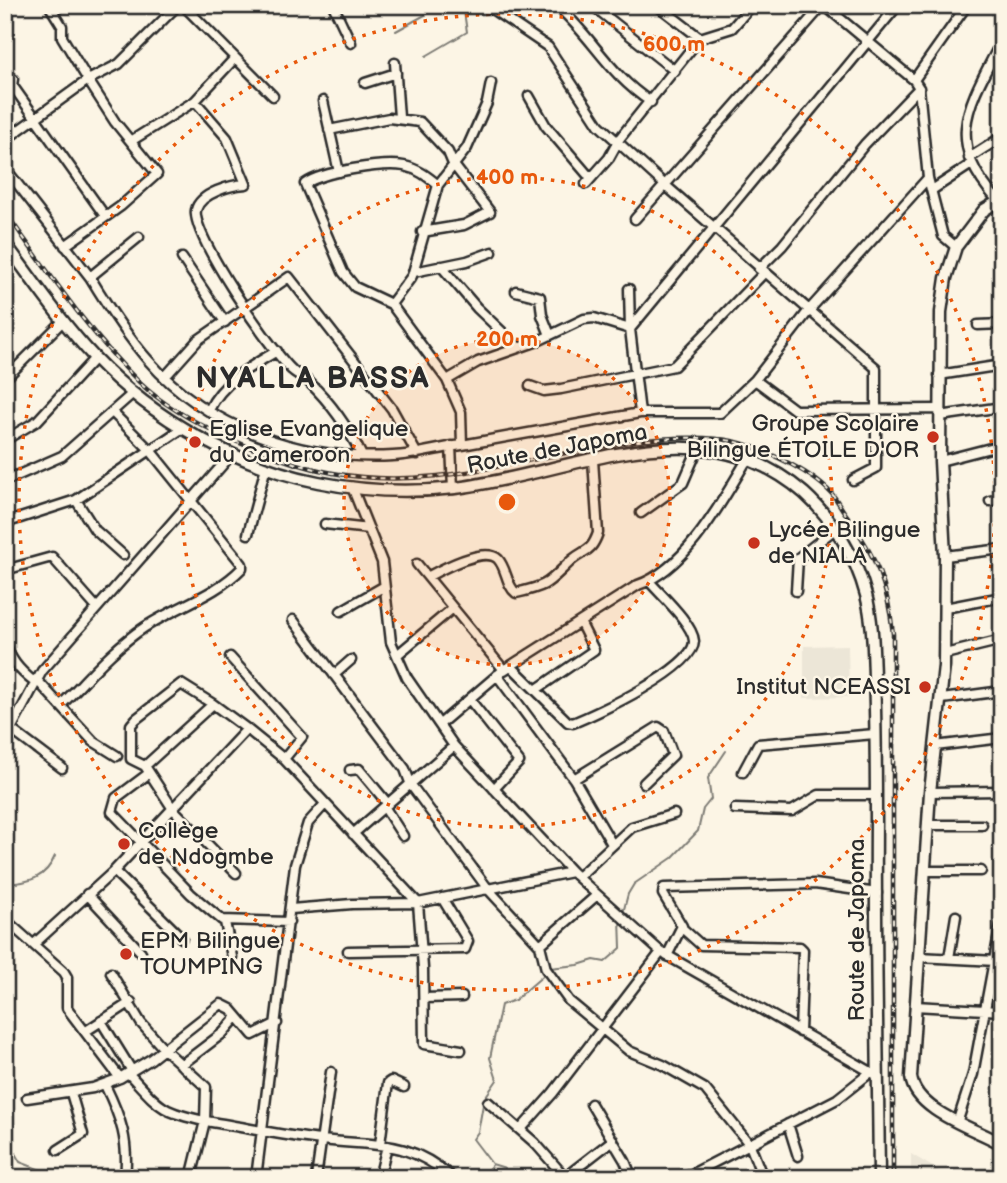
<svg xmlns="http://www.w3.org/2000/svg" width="1007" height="1183" font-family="'Balsamiq Sans',sans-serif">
<rect width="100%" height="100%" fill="#fcf5e5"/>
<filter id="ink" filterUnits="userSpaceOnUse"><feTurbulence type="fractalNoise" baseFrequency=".0143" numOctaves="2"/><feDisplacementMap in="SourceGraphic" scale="14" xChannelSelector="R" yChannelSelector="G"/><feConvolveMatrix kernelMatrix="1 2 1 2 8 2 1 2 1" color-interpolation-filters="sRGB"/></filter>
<g filter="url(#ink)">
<!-- built -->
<path fill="#ece6d7" d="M848 645 849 697 804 698V646Z
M911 1154 931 1166 950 1178H911Z"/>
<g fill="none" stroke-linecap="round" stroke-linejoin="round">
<!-- stream -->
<path stroke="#7d7b74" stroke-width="2" d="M396 31 443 5
M426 56 467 32 463 5
M5 884C29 883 46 878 55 856
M623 913 628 894 634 884 672 858 698 831 703 809 711 799 708 778 726 751
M549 968 578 965 594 960 605 962 621 948 620 918
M5 1136 20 1162 51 1174 54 1178
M505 1168 492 1164 473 1139 478 1132 484 1099 497 1080 490 1058 501 1005 515 1000 545 974
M480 1178 492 1165"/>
<defs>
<path id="minor" d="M49 5 62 26V37L88 80 115 122 157 174 121 206 65 246
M183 5 273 96
M333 5 351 43
M486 5 548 47 599 125 665 185 635 219
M556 5C593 37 608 74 651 102
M592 5 675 71
M657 5 700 38
M823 5 665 185 876 368V468L853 480
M824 5 914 80 919 88 928 178 943 236 956 247
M395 63 399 117
M13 79 12 85 105 216
M914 80 967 5
M365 83 396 73
M491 83 487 103 467 148 438 185 412 276 391 304 447 380 478 362 538 341 584 319 594 318 630 329 629 289
M529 96 546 126 587 174 593 176
M195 101 227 138 246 184C231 185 200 193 196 210 191 235 271 350 292 370 297 375 304 377 309 382 331 403 349 429 362 456
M323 101 339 172
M329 130 389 118 420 122 448 152 453 164 490 212 464 225 422 232
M5 140 88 80 119 64 178 5
M131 141 195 101 235 58
M969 158 1002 137
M5 168 90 277
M586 184 609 158 620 138 700 38 732 28 752 5
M932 190 970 165
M998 201C945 142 966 109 999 46
M139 237 90 277C107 305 126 335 148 360 208 429 303 461 393 456 416 455 439 448 462 445L461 412 447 380
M182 258 225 322
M441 266 477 308 518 347
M759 269 782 246 865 144 919 88
M414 272 467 261 492 252
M516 291 540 297 542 315 550 335
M391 304 355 287 343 272 305 184C321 172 384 162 404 166 418 169 427 176 438 185
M978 325 1002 324
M939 375 1002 365
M164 378 198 340 289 277 392 409 417 454
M5 379 63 321
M755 380 795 410 940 409
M530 386 544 391 561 389 674 366 764 273
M209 410C222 382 251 366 277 351
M640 413 630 329 898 5
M940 416 1002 407
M5 440 37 421 95 358
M462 445 640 413H720L755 380 810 309 928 178
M451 446 453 489
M940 461 1002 445
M5 481 62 456 132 394
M352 487 382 562 391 642 407 678 454 746 572 872 661 952 878 1076
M76 500 95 530 123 555
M990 501 1002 499
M641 513 683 483 699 446
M5 523 76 500 183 428
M325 524 369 529
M248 534 266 467
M945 556 1002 549
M417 564 504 670 638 585C687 568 722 501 748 458
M5 570 52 557 97 608
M5 574V584
M429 576C442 569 485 546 498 559 507 569 506 585 516 593 551 585 547 583 572 560 585 549 591 553 598 533L593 460
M796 591 798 558 835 529
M945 608 1002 597
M341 611 383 587
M293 620 405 769 411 785 488 889 540 945 546 969 569 1001 629 1051 663 1065 705 1089 750 1145 763 1178
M5 640C9 659 19 670 34 682
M945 654 1002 640
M397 655 453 608
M230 657 302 737 284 759
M511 666 568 722 573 723C596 714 695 668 694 641 693 624 660 594 649 581
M334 675 351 660
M497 675 574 779 612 844
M36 679 93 741 117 756
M537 689 594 650 581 624
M942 699 1002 691
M470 700 519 762 494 789
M61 705C88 678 113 648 145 627 177 606 215 596 242 568V564L150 450 112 412
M440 724 501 672
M5 725 62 768
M5 740 42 671 232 454
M935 746 1002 738
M145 766 131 759V725L136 719 181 684 213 704
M350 770 359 769 388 804
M743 772 758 744 875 734
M148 774 116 798 112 812 191 894 222 920 289 922
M574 779 658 727 664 731 673 755 644 783
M930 792 1002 791
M385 808 403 836
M735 809 792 811 819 795H876
M928 825H982
M353 834 454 746
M114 871 182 938
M926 871H981
M236 873 173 809 145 766 213 704 247 729
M578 877 632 827 674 814
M87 894 141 952
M291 909 352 904 418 903 572 872
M8 922 64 972 67 977V1008L120 1078 151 1059 221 1004 231 1009 253 1035 277 1023
M225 922 232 957
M682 928 701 945 800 947 803 950 800 1032
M34 944 114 871 247 729 284 759 418 903 423 968 424 1044 461 1050
M540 945 597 895
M348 951 465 949 468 941 442 898
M667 956 682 926 663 894 664 888 815 884 877 893
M919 957 996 961
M949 958 956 916
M111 973 141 1023 164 1049 206 1087 205 1121C244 1127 283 1136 322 1140 379 1147 405 1138 453 1178
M424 998 462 997
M915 1006 1002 1011
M101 1021 132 1071
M86 1031 131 1002
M181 1065 223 1033 236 1018
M128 1073C159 1106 160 1112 205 1121L191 1178
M105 1085C121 1118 129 1141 125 1178
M27 1098 93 1088 120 1078
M488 1102 535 1143 565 1177
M591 1104 625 1161 632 1178
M958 1120 973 1074 1001 923
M788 1124 798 1156
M521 1129 553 1093 661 952
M380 1144 388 1083 391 1081 404 1087
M58 1150 83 1134 71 1093
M256 1178 295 865 308 823 325 804
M316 1178 331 1072
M379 1178 387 1146
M564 1178 613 1140
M684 1178 837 1099 871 1072"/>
<path id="major" d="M1002 199 984 210 956 247 946 278 941 312 940 461 945 556 944 666 930 792 911 1077C915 1111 974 1128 1002 1144
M5 243C34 282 62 323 95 358 153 419 235 465 318 482 362 491 411 493 455 488 573 474 699 402 804 493 833 519 856 557 866 595 873 621 873 649 874 676 876 724 876 773 876 822 875 940 878 1059 879 1178"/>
</defs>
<!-- minor casing -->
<use href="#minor" stroke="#2b2b2b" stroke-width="13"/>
<!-- major casing -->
<use href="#major" stroke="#2b2b2b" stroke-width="15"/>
<!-- minor -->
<use href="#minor" stroke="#fcf5e5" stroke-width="8"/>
<!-- major -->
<use href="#major" stroke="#fcf5e5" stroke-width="10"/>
<defs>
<path id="rail" d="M5 212C47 270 87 331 139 382 181 423 275 462 333 473 464 498 588 428 718 439 751 441 810 470 832 494 838 501 842 510 848 517 876 557 888 585 893 634V1178"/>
</defs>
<!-- rail casing -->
<use href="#rail" stroke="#2b2b2b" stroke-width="4.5"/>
<!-- rail -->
<use href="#rail" stroke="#fcf5e5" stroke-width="2" stroke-dasharray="5" stroke-linecap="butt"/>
</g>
</g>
<!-- distance rings -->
<circle cx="507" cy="502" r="163" fill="#e8590c" fill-opacity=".12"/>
<g fill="none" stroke="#e8590c" stroke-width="3.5" stroke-dasharray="3.5 7">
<circle cx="507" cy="502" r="163"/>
<circle cx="507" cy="502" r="325"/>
<circle cx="507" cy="502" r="488"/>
</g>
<!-- markers -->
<g fill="#c8321e" stroke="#fcf5e5" stroke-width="2.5">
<circle cx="933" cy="437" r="7"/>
<circle cx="195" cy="442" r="7"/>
<circle cx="754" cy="543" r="7"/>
<circle cx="925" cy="687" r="7"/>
<circle cx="124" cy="844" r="7"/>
<circle cx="126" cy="954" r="7"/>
</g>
<g text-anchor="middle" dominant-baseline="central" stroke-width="5" stroke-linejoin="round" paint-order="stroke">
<!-- poi labels -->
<g font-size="23" fill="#2b2b2b" stroke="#fcf5e5" text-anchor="start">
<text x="919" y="424" text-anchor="end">Groupe Scolaire<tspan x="919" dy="26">Bilingue ÉTOILE D'OR</tspan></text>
<text x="209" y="429">Eglise Evangelique<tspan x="209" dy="26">du Cameroon</tspan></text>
<text x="768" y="530">Lycée Bilingue<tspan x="768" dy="26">de NIALA</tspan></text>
<text x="911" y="687" text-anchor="end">Institut NCEASSI</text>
<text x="138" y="831">Collège<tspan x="138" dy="26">de Ndogmbe</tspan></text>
<text x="140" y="941">EPM Bilingue<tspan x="140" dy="26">TOUMPING</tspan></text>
</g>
<!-- street labels -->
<g font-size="23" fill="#2b2b2b" stroke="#fcf5e5">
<text transform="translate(557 449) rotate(-11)">Route de Japoma</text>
<text transform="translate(857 930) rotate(-90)">Route de Japoma</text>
</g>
<!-- district labels -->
<g font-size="30" font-weight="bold" letter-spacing="2" fill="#2b2b2b" stroke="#fcf5e5">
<text x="313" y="379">NYALLA BASSA</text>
</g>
</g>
<circle cx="507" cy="502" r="10" fill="#e8590c" stroke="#fcf5e5" stroke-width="3.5"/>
<g font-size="21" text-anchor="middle" font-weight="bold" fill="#e8590c" stroke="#fcf5e5" stroke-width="5" stroke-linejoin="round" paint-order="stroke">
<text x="674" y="51">600 m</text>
<text x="507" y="184">400 m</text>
<text x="507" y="346">200 m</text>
</g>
<!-- margin -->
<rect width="1007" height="1183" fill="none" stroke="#fcf5e5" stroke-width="28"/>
<rect x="14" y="14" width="979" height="1155" fill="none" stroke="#2b2b2b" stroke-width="2.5" filter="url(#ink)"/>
</svg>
